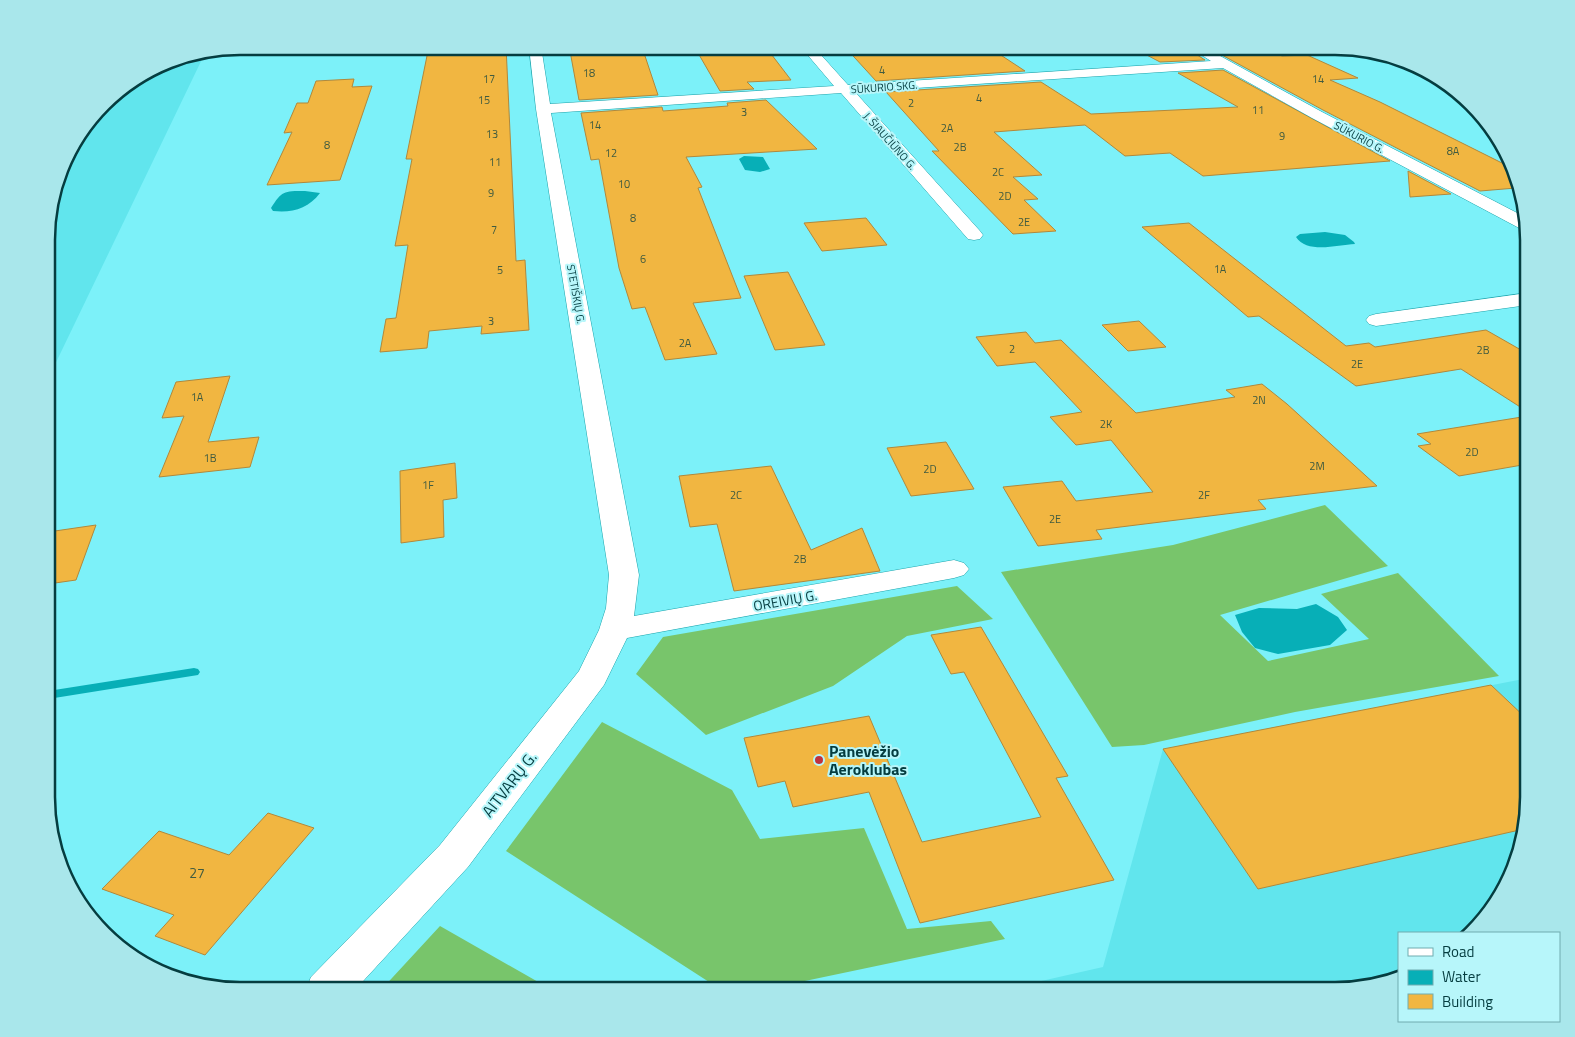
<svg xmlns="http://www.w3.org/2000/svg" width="1575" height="1037" font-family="'Titillium Web',sans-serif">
<rect width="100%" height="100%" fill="#7cf1f9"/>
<!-- built -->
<path fill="#61e5ed" d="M205 53 48 379V215L66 154 112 95 166 61Z
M1528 678V809L1519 859 1496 905 1465 933H1399V975L1347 990H1002L1103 967 1163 749Z"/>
<!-- forest -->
<path fill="#78c56b" d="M1325 505 1388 566 1220 615 1268 661 1369 639 1321 594 1398 573 1499 676 1295 712 1144 745 1112 747 1001 572 1173 545Z
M957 586 993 619 907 636 833 686 706 735 636 674 663 637Z
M602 722 732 790 760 839 864 828 907 929 991 921 1005 939 757 991H723L506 851Z
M440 926 540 983 533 991H380Z"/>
<!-- water -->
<path fill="#07afb7" d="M744 156 763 157 770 169 760 172 745 170 739 159Z
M305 191 320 193C308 209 292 213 273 211L271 208C282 191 283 191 305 191Z
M1325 232 1345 235 1354 242 1355 244C1337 245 1307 254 1296 237L1300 234Z
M1316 604 1338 617 1347 630 1330 645 1278 654 1255 648 1242 632 1235 615 1259 608 1297 609Z"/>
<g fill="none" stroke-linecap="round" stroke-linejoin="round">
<!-- stream -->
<path fill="#07afb7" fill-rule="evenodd" d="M194 668 198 669 200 672 198 675 48 699V691Z"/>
</g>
<!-- building -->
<path fill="#f1b641" stroke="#b1883b" d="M429 46H506L516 261 525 260 529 330 481 334 482 326 429 331 427 348 380 352 386 319 396 318 408 245 395 246 412 159H406Z
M694 46H765L791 80 747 82 754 89 720 91Z
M844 46H987L1025 71 876 81Z
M1233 46H1262L1282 56 1307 55 1358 78 1330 80 1380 102 1510 167 1516 188 1480 191 1323 110 1209 48Z
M642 47 658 95 579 100 570 51Z
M1188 49 1205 60 1160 62 1141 52Z
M1223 70 1390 161 1203 176 1170 153 1125 156 1085 125 994 132 1042 175 1013 177 1038 199 1024 200 1056 231 1013 234 932 151H939L886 92 1041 82 1091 114 1238 107 1178 73Z
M354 79 352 87 372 86 340 180 267 185 292 132 284 133 297 103H308L316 81Z
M766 100 817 149 686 157 702 187 698 188 741 298 693 303 717 354 665 360 645 307 632 309 619 268 599 159 591 160 581 113 662 107 663 111 728 106 727 103Z
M1408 171 1451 194 1410 197Z
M866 218 887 245 822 251 804 223Z
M1189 223 1346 346 1369 343 1375 347 1486 330 1528 354V412L1461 369 1356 386 1259 316 1248 317 1142 227Z
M788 272 825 345 775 350 744 276Z
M1139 321 1166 347 1128 351 1102 325Z
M1026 332 1035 343 1061 340 1136 413 1235 397 1226 390 1262 384 1287 404 1377 486 1258 500 1266 509 1096 530 1102 539 1038 546 1003 487 1062 481 1076 501 1153 492 1111 440 1076 445 1050 417 1082 412 1035 362 997 366 976 337Z
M230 376 208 442 259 437 250 467 159 477 184 416 162 418 176 382Z
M1528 416V464L1459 476 1418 446 1431 444 1417 434Z
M946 442 974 489 911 496 887 448Z
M455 463 457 498 443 500 444 537 401 543 400 471Z
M771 466 811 550 862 528 880 571 734 591 717 524 690 527 679 476Z
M96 525 76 580 48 584V532Z
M981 627 1068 776 1056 778 1114 880 920 923 869 792 793 807 785 781 758 787 744 738 869 716 922 842 1041 817 964 672 951 674 931 635Z
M1491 685 1528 720V809L1524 829 1258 889 1163 749Z
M268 813 314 828 205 955 155 936 174 915 102 889 159 831 229 855Z"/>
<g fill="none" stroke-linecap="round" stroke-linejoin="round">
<defs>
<path id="street" d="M529 46H541L550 104 834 86 800 46H813L848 85 1211 61 1187 46H1202L1322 112 1525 217 1528 230 1521 229 1312 118 1223 68 855 92 980 231 983 235 980 239 974 240 968 239 841 93 551 113 639 575 634 616 954 560 964 563 969 569 964 575 954 578 627 638 604 685 468 867 354 991H305L311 977 440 845 579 671 599 630 606 608 609 575 536 109Z
M1528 293V305L1376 326 1369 324 1366 320 1369 316 1376 314Z"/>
</defs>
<!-- street casing -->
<use href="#street" stroke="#1ca3ab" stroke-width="1"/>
<!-- street -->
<use href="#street" fill="#fff" fill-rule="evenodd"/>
</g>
<!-- markers -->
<circle fill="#c1313e" stroke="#b7f6fa" stroke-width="2" cx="819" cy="760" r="5"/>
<g text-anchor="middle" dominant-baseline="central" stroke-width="4" stroke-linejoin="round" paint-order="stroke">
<!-- number labels -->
<g font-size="11" fill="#405b40">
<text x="882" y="70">4</text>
<text x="589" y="73">18</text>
<text x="489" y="79">17</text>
<text x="1318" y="79">14</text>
<text x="979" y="98">4</text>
<text x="484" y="100">15</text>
<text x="911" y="103">2</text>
<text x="1258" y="110">11</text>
<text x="744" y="112">3</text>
<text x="595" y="125">14</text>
<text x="947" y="128">2A</text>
<text x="492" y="134">13</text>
<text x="1282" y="136">9</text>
<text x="327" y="145">8</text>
<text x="960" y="147">2B</text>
<text x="1453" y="151">8A</text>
<text x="611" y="153">12</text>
<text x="495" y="162">11</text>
<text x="998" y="172">2C</text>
<text x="624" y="184">10</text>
<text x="491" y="193">9</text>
<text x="1005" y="196">2D</text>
<text x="633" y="218">8</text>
<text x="1024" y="222">2E</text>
<text x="494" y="230">7</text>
<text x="643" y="259">6</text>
<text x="1220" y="269">1A</text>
<text x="500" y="270">5</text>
<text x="491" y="321">3</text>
<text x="685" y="343">2A</text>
<text x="1012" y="349">2</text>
<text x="1483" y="350">2B</text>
<text x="1357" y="364">2E</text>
<text x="197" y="397">1A</text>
<text x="1259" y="400">2N</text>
<text x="1106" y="424">2K</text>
<text x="1472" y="452">2D</text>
<text x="210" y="458">1B</text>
<text x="1317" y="466">2M</text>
<text x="930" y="469">2D</text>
<text x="428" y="485">1F</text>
<text x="736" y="495">2C</text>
<text x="1204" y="495">2F</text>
<text x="1055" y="519">2E</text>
<text x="800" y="559">2B</text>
</g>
<!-- far-street labels -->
<g font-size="11" fill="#053d40" stroke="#b7f6fa">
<text transform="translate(884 87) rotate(-4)">SŪKURIO SKG.</text>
<text transform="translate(1359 137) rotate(28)">SŪKURIO G.</text>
<text transform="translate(890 141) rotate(48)">J. ŠIAUČIŪNO G.</text>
<text transform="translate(576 294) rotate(80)">STETIŠKIŲ G.</text>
</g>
<!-- street labels -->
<g font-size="14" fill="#053d40" stroke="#b7f6fa">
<text transform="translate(785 600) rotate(-10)">OREIVIŲ G.</text>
</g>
<!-- near-number labels -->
<g font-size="14" fill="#405b40">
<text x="197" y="872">27</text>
</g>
<!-- near-poi labels -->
<g font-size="16" font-weight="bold" fill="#053d40" stroke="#b7f6fa" text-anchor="start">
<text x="829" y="751">Panevėžio<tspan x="829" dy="18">Aeroklubas</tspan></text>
</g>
<!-- near-street labels -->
<g font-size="16" fill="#053d40" stroke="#b7f6fa">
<text transform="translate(509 784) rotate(-52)">AITVARŲ G.</text>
</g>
</g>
<!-- crop -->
<path d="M0 0H1575V1037H0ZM240 55H1335A185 185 0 0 1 1520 240V797A185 185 0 0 1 1335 982H240A185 185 0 0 1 55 797V240A185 185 0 0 1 240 55Z" fill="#a9e7eb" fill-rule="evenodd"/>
<path fill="none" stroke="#053d40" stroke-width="2.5" d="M240 55H1335A185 185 0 0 1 1520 240V797A185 185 0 0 1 1335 982H240A185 185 0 0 1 55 797V240A185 185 0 0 1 240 55Z"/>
<!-- legend -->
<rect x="1398" y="932" width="162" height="90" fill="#b7f6fa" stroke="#70acb0"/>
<rect x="1408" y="948" width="25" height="8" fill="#ffffff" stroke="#70acb0"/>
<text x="1442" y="957" font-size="15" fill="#053d40">Road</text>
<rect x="1408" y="970" width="25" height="15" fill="#07afb7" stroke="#70acb0"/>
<text x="1442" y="982" font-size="15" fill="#053d40">Water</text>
<rect x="1408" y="994" width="25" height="15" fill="#f1b641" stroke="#70acb0"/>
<text x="1442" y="1007" font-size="15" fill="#053d40">Building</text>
</svg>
